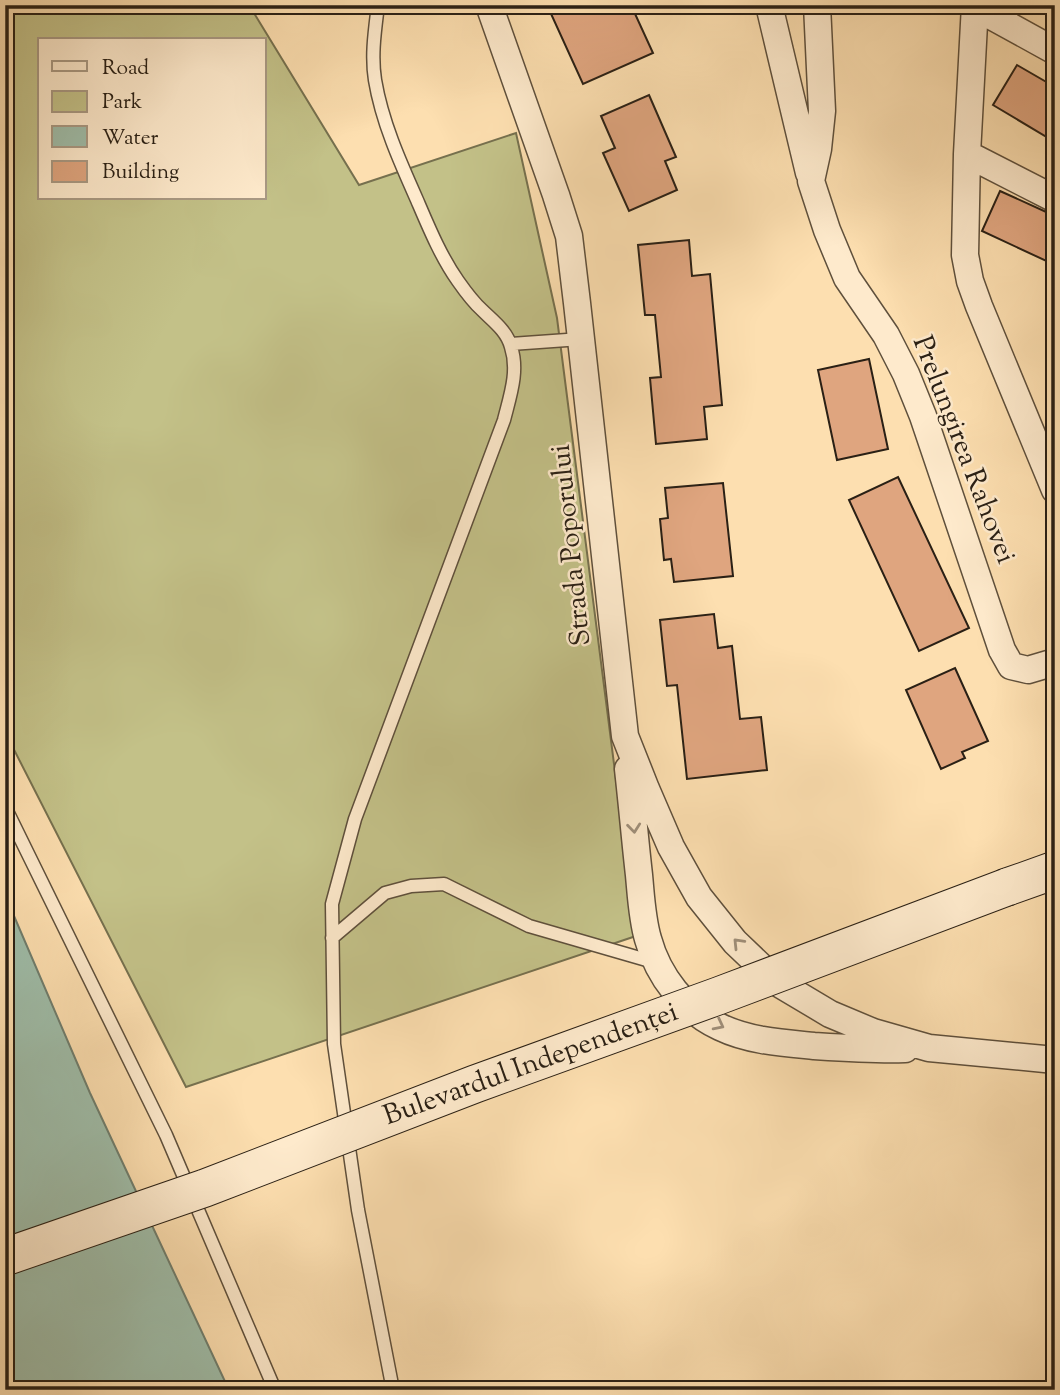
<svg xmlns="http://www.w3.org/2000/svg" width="1060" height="1395" font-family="'Sorts Mill Goudy',serif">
<rect width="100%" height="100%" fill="#fddfb0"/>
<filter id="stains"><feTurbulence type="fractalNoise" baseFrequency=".00286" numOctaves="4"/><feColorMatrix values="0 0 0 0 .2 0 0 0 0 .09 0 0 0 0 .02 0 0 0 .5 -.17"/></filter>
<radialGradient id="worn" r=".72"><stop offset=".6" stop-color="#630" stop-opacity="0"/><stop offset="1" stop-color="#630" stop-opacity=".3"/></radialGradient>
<!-- green -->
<path fill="#c3c188" stroke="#76704e" stroke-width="2" fill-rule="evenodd" d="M5 5H249L359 185 516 133 557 318 636 936 186 1087 5 732ZM40 40H264V198H40Z"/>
<!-- water -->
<path fill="#9fbda9" stroke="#707e6e" stroke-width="2" d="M5 895 90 1093 229 1390H5Z"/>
<!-- building -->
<path fill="#dfa57f" stroke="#2a2015" stroke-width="2" d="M547 5H604L607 12 621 5H631L653 53 583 84Z
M1017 65 1055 87V142L993 105Z
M649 95 676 157 665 161 677 190 629 211 603 153 615 148 601 116Z
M1000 191 1055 216V265L982 231Z
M689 240 692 276 710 274 722 405 704 407 707 439 656 444 650 378 661 377 655 315H645L638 245Z
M869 359 888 449 837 460 818 370Z
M898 477 969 628 919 651 849 500Z
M723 483 733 576 674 582 671 559 664 560 660 519 668 518 665 488Z
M714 614 718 648 732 646 740 719 761 717 767 770 687 779 677 685 667 686 660 620Z
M955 668 988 741 962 752 965 758 941 769 906 690Z"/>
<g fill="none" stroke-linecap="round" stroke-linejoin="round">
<defs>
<path id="service" d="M378 5C375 30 371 55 375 80 382 122 400 162 417 200 429 228 441 257 458 281 465 291 473 302 482 310 493 321 507 331 511 347 519 371 510 396 504 420L355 819 332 904 334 1044 358 1210 393 1390
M511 344 581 339
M5 807 166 1135 275 1390
M332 938 385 893 411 886 444 884 529 926 657 963"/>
<path id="minor" d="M489 5 556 195 569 236 577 303 625 736 646 789 671 847 699 897 735 942 778 983 830 1014 873 1032 929 1048 1055 1060
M769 5 809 173
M817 5 822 111 818 149 811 181 827 230 847 278 886 335 906 374 923 416 1002 650 1011 666 1028 670 1055 662
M975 5 967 154 965 255 970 281 979 306 1055 490
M975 7 1055 51
M967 154 1055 199
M628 769C632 804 635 840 639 875 641 896 642 919 648 939 658 976 685 1011 720 1027 749 1041 783 1043 814 1046 845 1048 874 1050 905 1049"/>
<path id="secondary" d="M1007 887 1055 870"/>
</defs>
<!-- service casing -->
<use href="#service" stroke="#5f503c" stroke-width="15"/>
<!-- minor casing -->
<use href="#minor" stroke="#5f503c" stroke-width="29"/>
<!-- secondary casing -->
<use href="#secondary" stroke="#2a2015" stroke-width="39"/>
<!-- service -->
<use href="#service" stroke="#feeacc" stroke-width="12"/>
<!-- minor -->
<use href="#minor" stroke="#feeacc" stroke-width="26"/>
<!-- secondary -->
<use href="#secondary" stroke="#feeacc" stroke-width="37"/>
<defs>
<path id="secondary-bridge" d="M5 1257 205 1188 475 1084 718 996 1007 887"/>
</defs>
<!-- secondary-bridge casing -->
<use href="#secondary-bridge" stroke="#2a2015" stroke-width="39" stroke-linecap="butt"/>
<!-- secondary-bridge -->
<use href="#secondary-bridge" stroke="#feeacc" stroke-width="37"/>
</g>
<!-- one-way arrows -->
<defs><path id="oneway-chevron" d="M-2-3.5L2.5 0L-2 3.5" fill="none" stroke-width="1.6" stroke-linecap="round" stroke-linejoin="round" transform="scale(1.75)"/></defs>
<g stroke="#9f8f7a">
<use href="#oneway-chevron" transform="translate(634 828) rotate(84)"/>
<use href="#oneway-chevron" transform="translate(738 943) rotate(-134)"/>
<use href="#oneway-chevron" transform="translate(719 1025) rotate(27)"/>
</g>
<g text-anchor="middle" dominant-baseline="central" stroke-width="5" stroke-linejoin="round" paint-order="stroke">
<!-- street labels -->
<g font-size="28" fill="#2a2015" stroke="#feeacc">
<text transform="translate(963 450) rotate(69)">Prelungirea Rahovei</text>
<text transform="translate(572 545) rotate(-96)">Strada Poporului</text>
<text transform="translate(531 1065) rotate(-20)">Bulevardul Independenței</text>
</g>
</g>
<!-- margin -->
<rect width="1060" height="1395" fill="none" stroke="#fddfb0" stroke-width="28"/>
<rect x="7" y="7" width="1046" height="1381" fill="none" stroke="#2a2015" stroke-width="3.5"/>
<rect x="14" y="14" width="1032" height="1367" fill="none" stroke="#2a2015" stroke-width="2"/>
<!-- legend -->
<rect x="38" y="38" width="228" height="161" fill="#feeacc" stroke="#a99983" stroke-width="2"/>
<rect x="52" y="61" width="35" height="10" fill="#feeacc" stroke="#a99983" stroke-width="2"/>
<text x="102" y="74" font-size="21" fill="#2a2015">Road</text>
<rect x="52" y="91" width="35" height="21" fill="#c3c188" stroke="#a99983" stroke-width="2"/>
<text x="102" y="108" font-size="21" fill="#2a2015">Park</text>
<rect x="52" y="126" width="35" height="21" fill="#9fbda9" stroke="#a99983" stroke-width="2"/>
<text x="102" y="144" font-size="21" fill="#2a2015">Water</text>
<rect x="52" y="161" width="35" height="21" fill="#dfa57f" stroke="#a99983" stroke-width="2"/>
<text x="102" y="178" font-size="21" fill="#2a2015">Building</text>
<rect width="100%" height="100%" filter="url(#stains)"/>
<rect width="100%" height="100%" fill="url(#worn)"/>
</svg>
